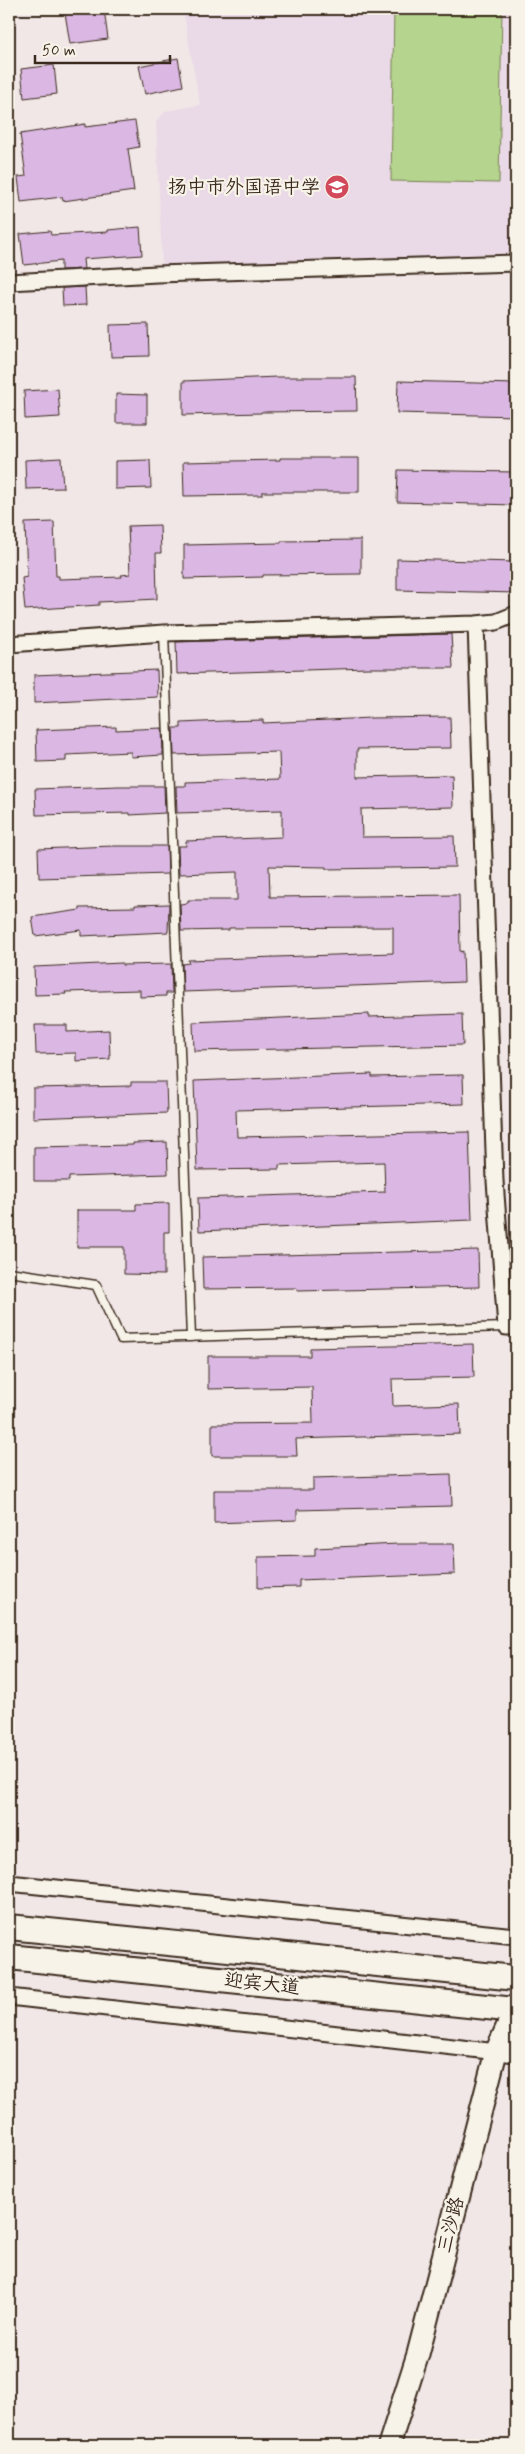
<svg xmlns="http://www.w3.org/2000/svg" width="525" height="2454" font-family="Mynerve,'LXGW WenKai TC',sans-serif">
<rect width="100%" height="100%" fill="#f1e7e7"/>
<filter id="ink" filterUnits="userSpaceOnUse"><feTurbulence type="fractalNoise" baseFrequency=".02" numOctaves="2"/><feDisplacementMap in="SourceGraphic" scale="10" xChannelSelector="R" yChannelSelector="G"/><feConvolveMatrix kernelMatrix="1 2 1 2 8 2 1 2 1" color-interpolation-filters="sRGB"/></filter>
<g filter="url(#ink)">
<!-- built -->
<path fill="#ead9e6" d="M183 9H516V253L162 265 156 121 166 111 200 105Z
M516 2110V2139L507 2136Z"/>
<!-- green -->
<path fill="#b5d48d" stroke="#787f56" d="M394 9H502L499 183 391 181Z"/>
<!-- building -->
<path fill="#dab8e3" stroke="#3b2a1e" d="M104 9 108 39 70 44 65 13Z
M178 58 183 86 145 94 139 66Z
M54 65 57 94 24 98 21 69Z
M135 121 139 147 128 149 134 191 63 201 62 197 21 202 18 177 26 176 20 134 85 124V127Z
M140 227 142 255 83 259 84 269 61 270V261L24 265 20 234 50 231 51 235 108 232V230Z
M85 287 86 305 63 306 62 288Z
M148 324 149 356 111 357 110 325Z
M277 377H356L357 411 261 412V413L183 415V381Z
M398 381 516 384V416L397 413Z
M58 389 60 417 25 419 24 391Z
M116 394 147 395V423H116Z
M61 458 63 488 26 489 25 460Z
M280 458H359V492H262V495L184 496 183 462 280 460Z
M150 460 151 488 115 489V461Z
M398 470 516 472V505L397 502Z
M54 522 56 576H59V579L122 577 121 575 130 574 128 526 160 525 161 553H156L157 599 99 602V605L25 610 22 578 27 577 25 523Z
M361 540V574L263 575V577L184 579V545L281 543V541Z
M397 559 516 562V593L397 590Z
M451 634 453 668H368L177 674 176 642Z
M157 670 158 697 34 703V675Z
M450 717 451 748 357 749V777L452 775 453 807 361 809 362 837 454 836 455 867 326 869V867L269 866 270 897 459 895 460 952 463 951 464 982 183 992 182 964 189 963 188 960 393 953V927L229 928V930L181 931 180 904 188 903V900H237V872L179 874 178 846H186V841L282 837V810L177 813 176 786H185V782L280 779 279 752 174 755 173 728H181V723L224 721 263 720V723L371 718Z
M116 727V730L162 728 163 755 131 757V752L66 755V761L37 762 36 730Z
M118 786H164L165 813 130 815V813L36 815 35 789Z
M113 846H167L168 874 39 878 38 849Z
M169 904 168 932 81 936V930L35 936 32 917 80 910V908L135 907V905Z
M122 963V965L171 964 172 993H166V996L140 997V990L65 992 66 994 35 995 34 967Z
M369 1014V1017L462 1014 463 1045 194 1051 193 1022Z
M35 1025H67V1032L109 1030 110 1059 76 1061V1053L36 1054Z
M372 1074V1077L463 1075 464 1104 236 1110 237 1137 469 1132 472 1220 199 1231 198 1198 385 1192 384 1162 279 1165V1169L197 1170 194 1081Z
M131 1082H166L167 1113 33 1118V1088L131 1086Z
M167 1142 168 1174 69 1177V1181H34V1147L133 1145V1143Z
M169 1203V1232H164V1275L124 1274V1247H77V1210H136V1204Z
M478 1250 479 1287 297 1291V1288L203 1289 202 1257Z
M473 1344 474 1377 392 1379 393 1406 459 1404 460 1434 296 1439 297 1456H212V1424L313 1423 312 1387 208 1389V1356H310V1348Z
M451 1474 452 1506 297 1510V1520L214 1523V1490H313V1478Z
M398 1544H454L455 1574 299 1580V1587L258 1588V1557L315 1556V1548Z"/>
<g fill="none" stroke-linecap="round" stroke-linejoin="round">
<defs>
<path id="lane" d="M164 633 191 1337
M9 1272 96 1285 121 1339 506 1327"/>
<path id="street" d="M9 282 157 274 516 263
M476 624 495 1181 506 1327H516
M9 644 164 633 476 624 496 622 516 614
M9 1883 516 1936
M9 1997 516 2054"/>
<path id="secondary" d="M389 2445 418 2354 496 2052 516 2007"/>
<path id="primary" d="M9 1927 516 1978
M9 1957 516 2010"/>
</defs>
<!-- lane casing -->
<use href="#lane" stroke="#3b2a1e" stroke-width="11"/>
<!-- street casing -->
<use href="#street" stroke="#3b2a1e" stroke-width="19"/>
<!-- secondary casing -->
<use href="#secondary" stroke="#3b2a1e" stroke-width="25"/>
<!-- primary casing -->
<use href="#primary" stroke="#3b2a1e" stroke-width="28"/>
<!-- lane -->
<use href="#lane" stroke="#f7f3e8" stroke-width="8"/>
<!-- street -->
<use href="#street" stroke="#f7f3e8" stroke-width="15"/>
<!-- secondary -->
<use href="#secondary" stroke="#f7f3e8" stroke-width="21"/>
<!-- primary -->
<use href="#primary" stroke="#f7f3e8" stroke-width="24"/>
</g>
</g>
<!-- icons -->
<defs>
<symbol id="school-disc" viewBox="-11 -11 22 22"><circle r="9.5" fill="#d1495b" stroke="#f7f3e8"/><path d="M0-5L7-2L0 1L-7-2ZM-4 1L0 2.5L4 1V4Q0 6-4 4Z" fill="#fff"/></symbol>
</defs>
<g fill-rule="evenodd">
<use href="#school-disc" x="323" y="173" width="28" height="28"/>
</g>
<g text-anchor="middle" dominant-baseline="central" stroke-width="4.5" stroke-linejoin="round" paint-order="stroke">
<!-- poi labels -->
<g font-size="19" fill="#3b2a1e" stroke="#f7f3e8" text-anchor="end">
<text x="320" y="187">扬中市外国语中学</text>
</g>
<!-- street labels -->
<g font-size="19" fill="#3b2a1e" stroke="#f7f3e8">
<text transform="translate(262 1984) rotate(6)">迎宾大道</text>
<text transform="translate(451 2225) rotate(-76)">三沙路</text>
</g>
</g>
<!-- margin -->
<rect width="525" height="2454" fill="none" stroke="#f7f3e8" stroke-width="30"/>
<rect x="15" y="15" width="495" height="2424" fill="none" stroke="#3b2a1e" stroke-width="2" filter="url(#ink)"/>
<!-- scale -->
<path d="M35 55v8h135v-8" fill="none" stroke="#3b2a1e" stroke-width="2.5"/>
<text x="42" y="55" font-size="15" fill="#3b2a1e" stroke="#f7f3e8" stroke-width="4" paint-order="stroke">50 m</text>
</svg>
